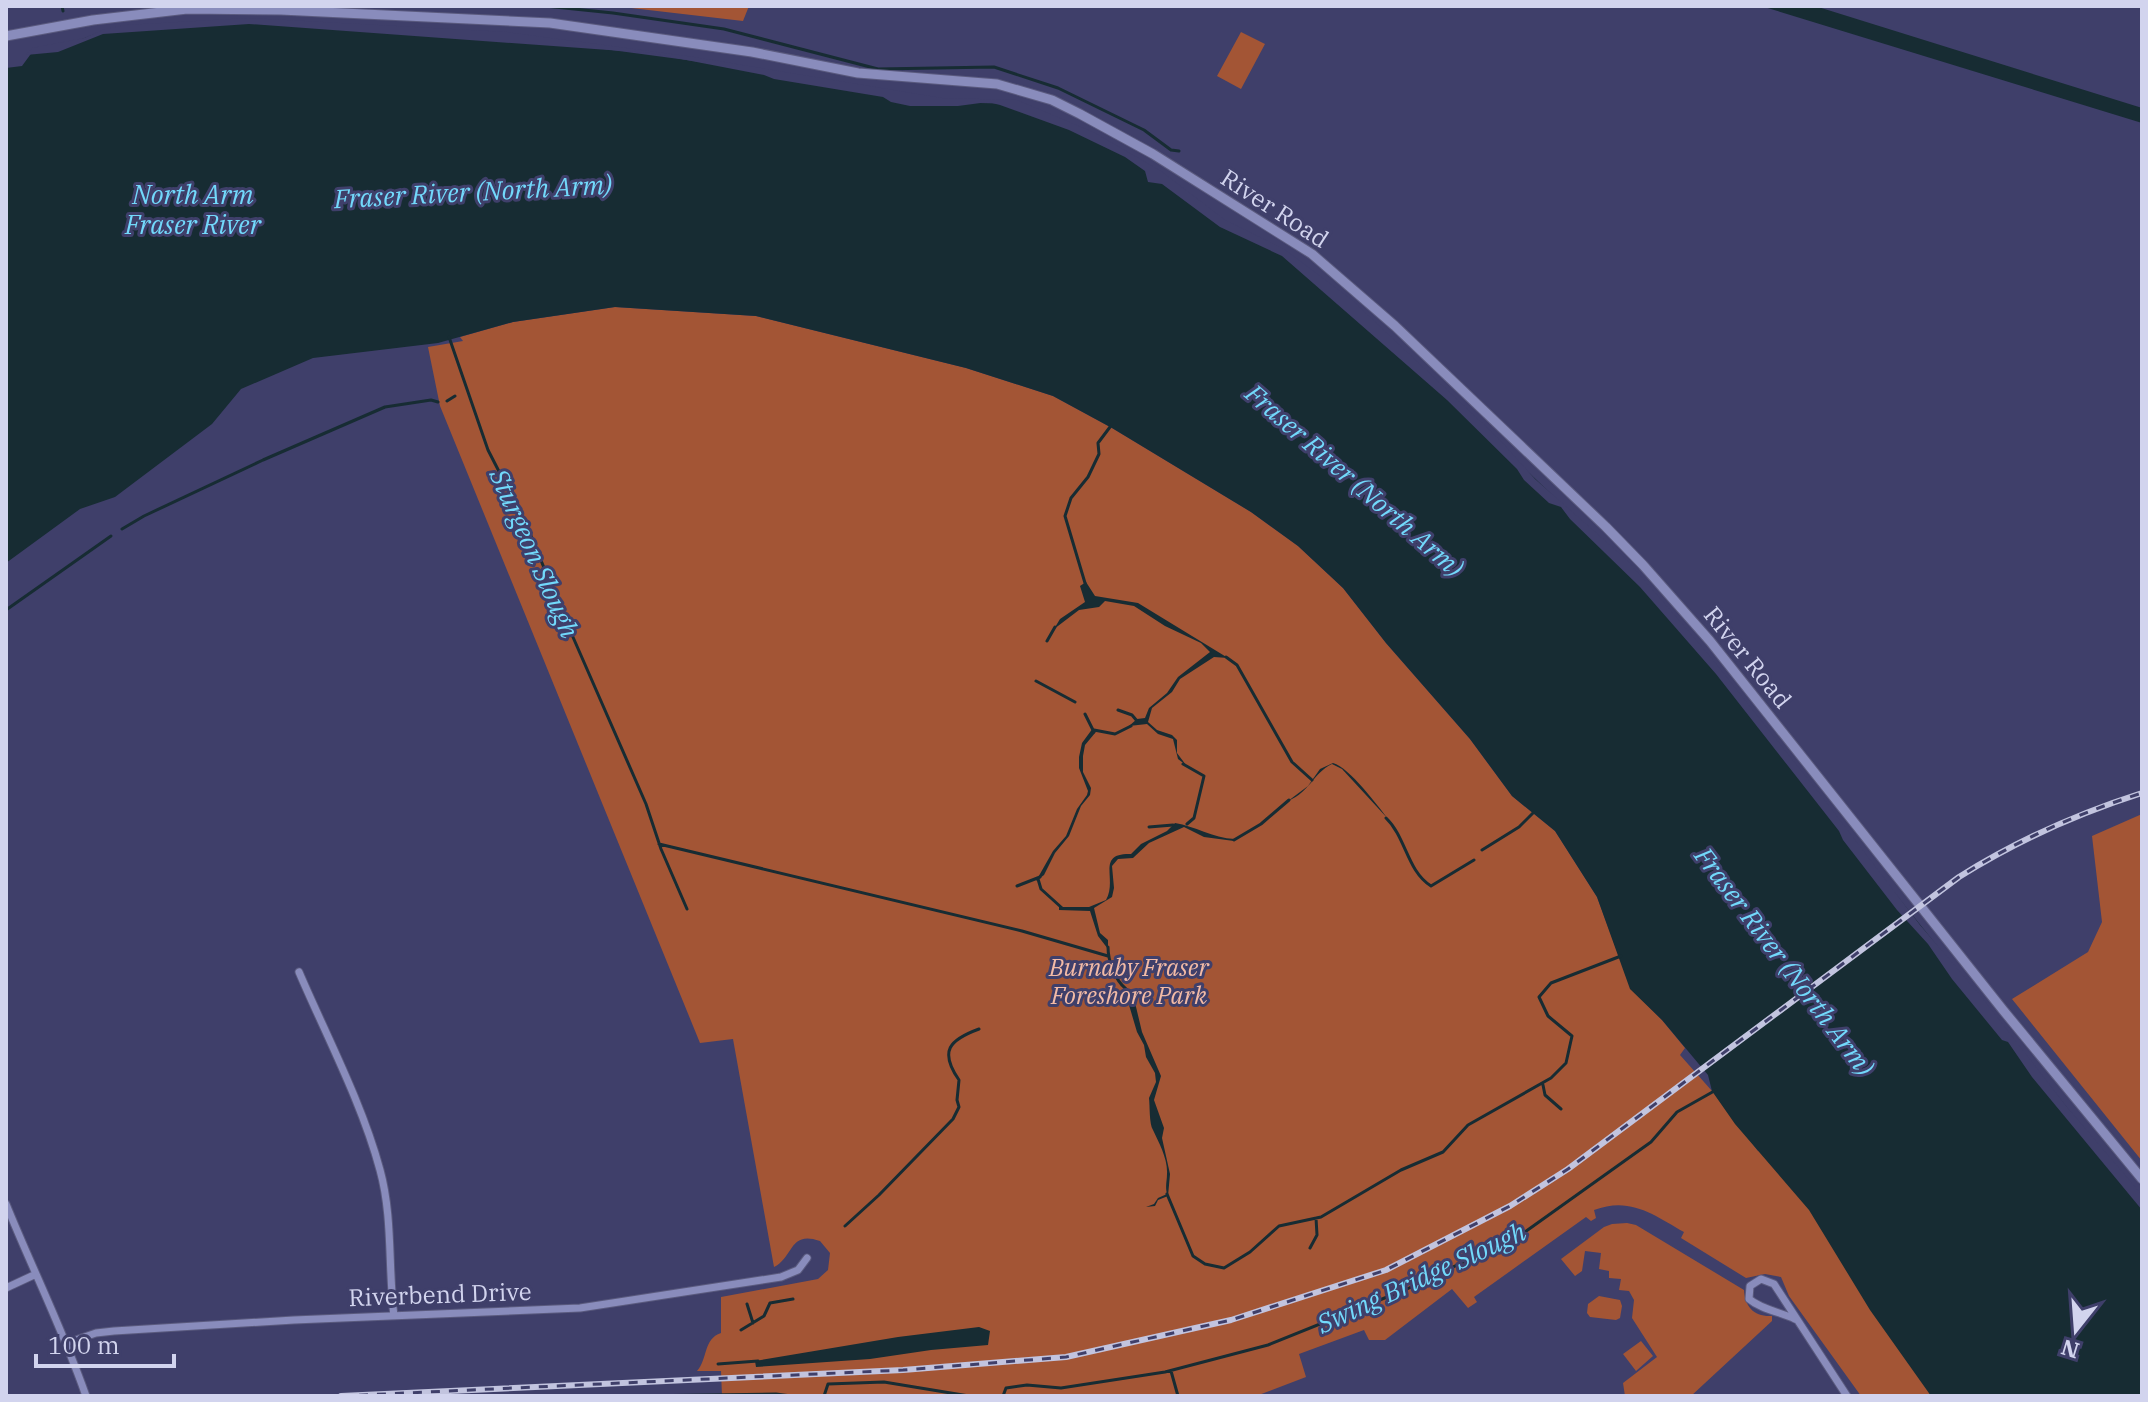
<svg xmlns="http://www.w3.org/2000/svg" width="2148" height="1402" font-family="'IBM Plex Serif',serif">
<rect width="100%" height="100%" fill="#3f3f6a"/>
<!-- green -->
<path fill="#a35535" d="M614 6H749L743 21Z
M1241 32 1265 44 1241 89 1217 76Z
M615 307 756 316 966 368 1053 396 1112 428 1251 512 1298 546 1343 588 1386 643 1470 739 1512 796 1555 831 1597 897 1631 989 1662 1020 1685 1048 1680 1055 1712 1091 1758 1151 1778 1155 1955 1396H1861L1789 1296 1781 1277 1765 1274 1746 1278 1681 1238 1684 1232C1654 1215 1630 1196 1594 1210L1596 1218 1591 1221 1586 1217 1474 1297 1477 1302 1468 1308 1452 1289 1385 1340H1369L1364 1330 1299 1354 1306 1377 1256 1396H722L721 1371H697C708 1359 703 1339 721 1333V1297L818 1279 828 1270 830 1253 820 1241C789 1230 794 1257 774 1267L733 1039 700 1043 440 406 428 347 463 341 460 337 513 322Z
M2142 814V1161L2012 999 2088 952 2102 922 2092 836Z
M1627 1223 1636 1225 1744 1290C1745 1307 1754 1317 1772 1316V1321L1691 1396H1625L1623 1383 1657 1357 1632 1318 1634 1300 1629 1291 1619 1290 1621 1279 1609 1278V1271L1599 1269 1601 1253 1585 1251 1582 1271 1575 1276 1561 1259 1604 1227 1612 1224Z
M1599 1296 1620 1300 1622 1306 1620 1318 1616 1320 1590 1317 1587 1313 1588 1304Z
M1641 1341 1653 1356 1636 1371 1623 1354Z"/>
<!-- water -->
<path fill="#172c33" d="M1761 6H1815L2139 107 2142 108V123Z
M262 21 506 36 694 61 942 102 1017 104 1091 135 1159 175 1223 224 1282 252 1349 302 1624 563 1702 653 2142 1201V1396H1931L1870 1310 1809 1210 1735 1124 1712 1091 1708 1075 1662 1020 1630 989 1597 897 1555 831 1512 796 1470 739 1386 643 1343 588 1298 546 1251 512 1112 428 1053 396 966 368 756 316 615 307 513 322 438 343 313 358 241 389 212 424 115 497 80 509 6 563V68L22 66 33 51 58 48 103 31Z
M1086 582 1095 596 1138 603 1228 658 1214 657 1180 679 1172 692 1152 708 1148 722 1157 730 1172 735 1177 740V753L1186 765 1178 759 1173 739 1158 734 1147 724 1129 726 1137 719 1145 718 1149 708 1167 693 1178 677 1210 652 1201 643 1165 626 1134 606 1105 601 1099 607 1079 610 1054 629 1060 619 1085 602 1080 586Z
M1093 728 1095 733 1085 745 1083 756V772L1091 788 1090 795 1081 806 1069 836 1055 853 1044 875 1036 881 1053 851 1066 836 1077 809 1087 795 1088 791 1079 768V757L1082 743Z
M1333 763C1350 768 1377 805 1389 820L1342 769 1332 764C1313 773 1311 791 1288 801L1308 786 1320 769Z
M1175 823C1195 826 1212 838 1235 839L1234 841 1204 837 1184 827 1149 843 1133 858 1118 859 1112 866 1114 888 1112 897 1094 908 1100 933 1108 940V949L1098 936 1090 911 1059 910V907H1089L1106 900C1118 879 1095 853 1131 854L1141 844 1167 831Z
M1124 988 1132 990 1142 1032 1161 1076 1154 1100 1164 1128 1162 1138 1170 1174 1168 1196 1158 1200 1155 1206 1146 1207 1154 1204 1158 1198 1167 1194C1165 1186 1167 1181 1167 1174 1168 1159 1159 1143 1153 1130 1149 1124 1150 1106 1149 1098L1156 1082 1155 1073 1146 1057 1144 1045 1137 1032Z
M979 1327 990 1331 988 1345 931 1350 870 1359 756 1367 755 1361 898 1337Z"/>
<!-- pier -->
<path fill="#3f3f6a" d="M248 18 507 32 694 57 942 98 1017 100 1093 132 1161 171 1225 220 1284 249 1352 300 1498 438 1535 479 1627 560 1709 655 1820 794 1920 925 1980 995 2067 1107 2142 1195V1210L2032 1077 2008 1042 2002 1040 1952 979 1928 944 1897 910 1843 840 1839 831 1716 674 1640 587 1570 519 1561 507 1549 503 1524 480 1517 469 1447 400 1282 256 1220 227 1162 184 1148 182 1145 171 1125 157 1069 130 1000 105 988 102 958 106H910L891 102 883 97 774 79 764 75 650 53 249 24 103 34 58 52 26 55 32 48 84 38 105 29 126 25Z"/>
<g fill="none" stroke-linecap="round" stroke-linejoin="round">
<!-- stream -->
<path stroke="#172c33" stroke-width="3" d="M62 6 63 11
M545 6 613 13 724 29 878 69 994 67 1058 88 1144 130 1171 150 1179 151
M449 337 488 450 527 526 562 612 646 804 661 849 687 909
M447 401 455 396
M122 529 144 516 263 460 385 407 431 400 438 402
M1085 583 1065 516 1071 498 1088 477 1099 454 1098 443 1110 427
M6 610 111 536
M1047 641 1055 627
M1226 657 1237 665 1292 762 1312 780
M1036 681 1075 702
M1118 710 1132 715 1137 721
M1085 714 1094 732
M1094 730 1115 734 1131 726
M1183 764 1204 776 1194 818 1187 824
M1386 818C1406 837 1407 871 1431 886L1474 860
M1149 827 1173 825
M1234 840 1261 824 1289 800
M659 844 1022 931 1108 956
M1482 850 1519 827 1533 813
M1038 879 1041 889 1062 908
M1017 886 1040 877
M1108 947C1108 961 1115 980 1126 989
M1543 1085 1545 1095 1561 1109
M1167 1194 1193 1256 1205 1264 1224 1268 1250 1252 1279 1226 1321 1217 1401 1170 1443 1152 1468 1125 1551 1078 1566 1063 1572 1036 1548 1016 1539 997 1551 983 1621 956
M845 1226 879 1195 953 1119 959 1107 957 1100 959 1080C939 1051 949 1040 979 1029
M1310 1248 1317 1235 1316 1218
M747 1304 753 1323
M741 1330 764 1316 770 1303 793 1299
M718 1364 758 1361
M1171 1371 1178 1396
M637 1396 776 1394 791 1396
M824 1396 828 1384 884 1382 969 1396
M1003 1396 1006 1388 1027 1385 1061 1388 1165 1372 1268 1345 1407 1289 1522 1234 1651 1142 1677 1112 1716 1090"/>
<defs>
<path id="minor" d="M299 972C326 1035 362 1103 380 1170 393 1217 388 1268 394 1316
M6 1204C32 1268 63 1330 86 1396
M6 1288 34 1275
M1795 1319C1781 1312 1762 1310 1749 1299L1750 1286 1761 1279 1774 1284 1847 1396
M67 1343 96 1333 114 1331 294 1320 580 1308 781 1277 798 1270 807 1258"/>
<path id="tertiary" d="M6 36 93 20 187 9 281 10 550 23 752 52 858 73 997 84 1052 100 1080 114 1153 154 1312 254 1395 326 1606 527 1643 565 1710 641 2003 1010 2142 1179"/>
</defs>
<!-- minor casing -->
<use href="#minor" stroke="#5a5a7e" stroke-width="9"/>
<!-- tertiary casing -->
<use href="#tertiary" stroke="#5a5a7e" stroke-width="11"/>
<!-- minor -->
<use href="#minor" stroke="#898cbc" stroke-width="7"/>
<!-- tertiary -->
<use href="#tertiary" stroke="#898cbc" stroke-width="9"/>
<defs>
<path id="rail" d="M341 1396 903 1370 1066 1357 1231 1320 1386 1270 1510 1206 1568 1169 1959 877C2018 840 2076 814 2142 793"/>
</defs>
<!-- rail casing -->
<use href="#rail" stroke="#c2c4df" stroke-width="6"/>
<!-- rail -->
<use href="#rail" stroke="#3f3f6a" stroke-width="3" stroke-dasharray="9" stroke-linecap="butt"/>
</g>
<g text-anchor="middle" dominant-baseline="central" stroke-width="6" stroke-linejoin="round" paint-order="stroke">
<!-- street labels -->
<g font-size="24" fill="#d2d4ee" stroke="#3f3f6a">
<text transform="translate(1275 208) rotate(33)">River Road</text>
<text transform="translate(1748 657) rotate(51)">River Road</text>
<text transform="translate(440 1294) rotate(-2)">Riverbend Drive</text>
</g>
<!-- park labels -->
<g font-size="24" font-style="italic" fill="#f3bba6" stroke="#3f3f6a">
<text x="1129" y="967">Burnaby Fraser<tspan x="1129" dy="28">Foreshore Park</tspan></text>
</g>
<!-- water labels -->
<g font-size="26" font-style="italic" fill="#72d9fb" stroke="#3f3f6a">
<text transform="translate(473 191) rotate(-3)">Fraser River (North Arm)</text>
<text x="193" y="194">North Arm<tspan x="193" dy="30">Fraser River</tspan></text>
<text transform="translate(1355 480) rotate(41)">Fraser River (North Arm)</text>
<text transform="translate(535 553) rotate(66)">Sturgeon Slough</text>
<text transform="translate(1785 961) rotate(53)">Fraser River (North Arm)</text>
<text transform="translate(1421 1277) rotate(-25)">Swing Bridge Slough</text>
</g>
</g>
<!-- border -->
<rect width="2148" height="1402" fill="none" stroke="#d2d4ee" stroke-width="16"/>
<!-- north arrow -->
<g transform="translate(2076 1330) rotate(197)" stroke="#3f3f6a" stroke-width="6" paint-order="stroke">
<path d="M0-6L14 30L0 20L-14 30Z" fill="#d2d4ee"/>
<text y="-12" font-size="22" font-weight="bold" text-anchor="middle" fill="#d2d4ee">N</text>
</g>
<!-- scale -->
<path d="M36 1354v12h138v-12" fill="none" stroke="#d2d4ee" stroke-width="4"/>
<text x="48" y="1354" font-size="24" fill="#d2d4ee" stroke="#3f3f6a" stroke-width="6" paint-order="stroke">100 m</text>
</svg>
